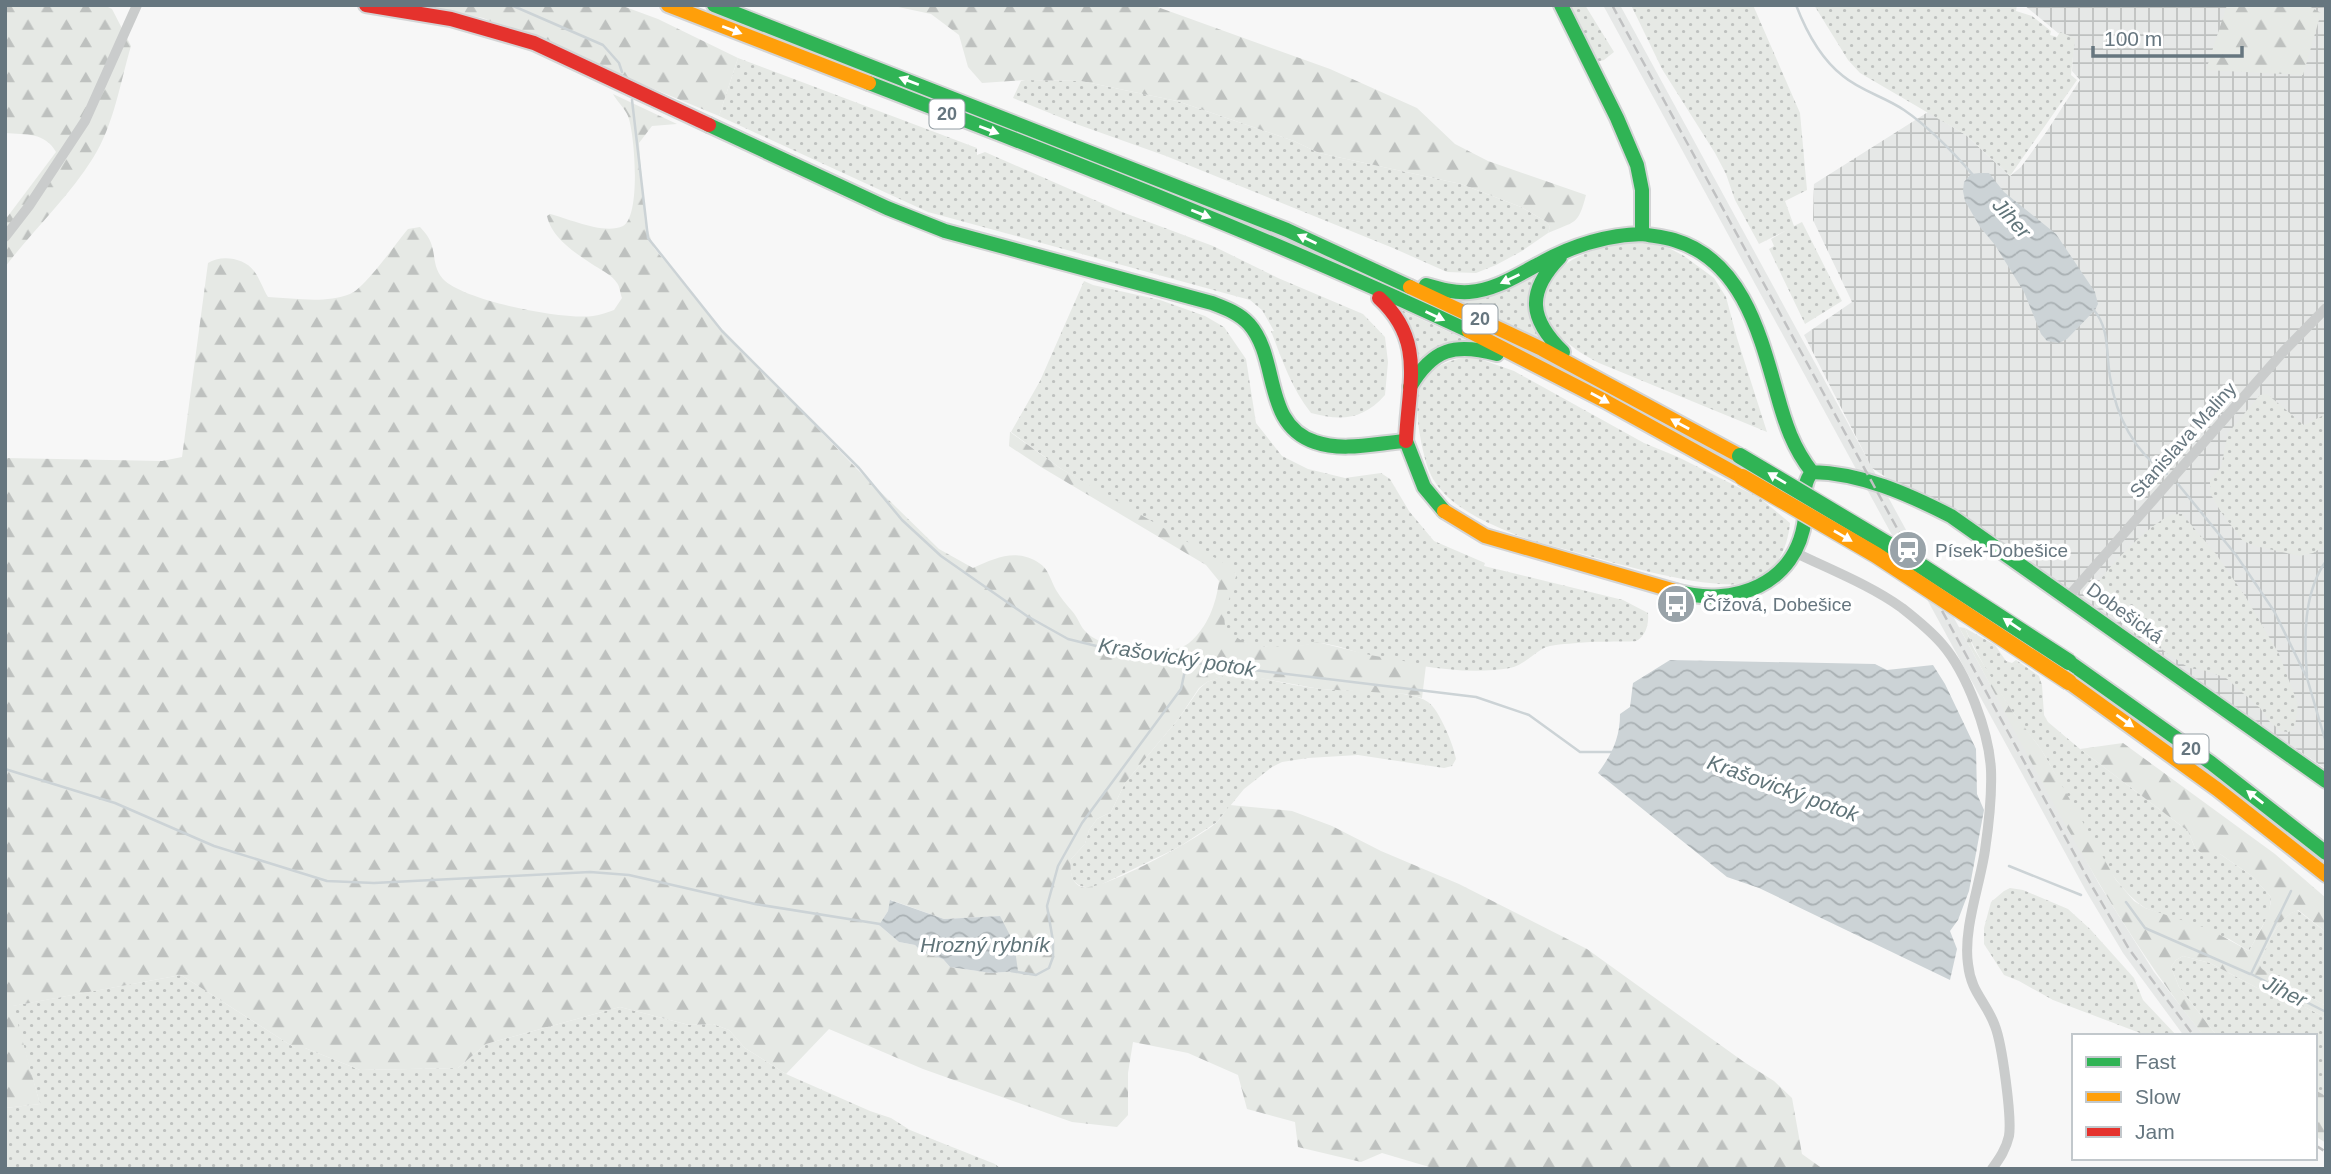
<svg xmlns="http://www.w3.org/2000/svg" width="2331" height="1174" font-family="Helvetica,sans-serif">
<defs>
<pattern id="industrial-grid" width="8" height="8" patternUnits="userSpaceOnUse" patternTransform="scale(1.75)"><rect width="8" height="8" fill="#e6e8e7"/><path d="M0 4h8M4 0v8" fill="none" stroke="#bec1c0"/></pattern>
<pattern id="grass-dots" width="8" height="8" patternUnits="userSpaceOnUse" patternTransform="scale(1.75)"><rect width="8" height="8" fill="#e6e9e5"/><path d="M2 2h.1M6 6h.1" fill="none" stroke="#bec1bf" stroke-width="1.8" stroke-linecap="round"/></pattern>
<pattern id="forest-firs" width="22" height="20" patternUnits="userSpaceOnUse" patternTransform="scale(1.75)"><rect width="22" height="20" fill="#e6e9e5"/><path d="M5 1l3.5 6h-7zM16 11l3.5 6h-7z" fill="#bec1bf"/></pattern>
<pattern id="water-waves" width="16" height="10" patternUnits="userSpaceOnUse" patternTransform="scale(1.75)"><rect width="16" height="10" fill="#ccd3d6"/><path d="M0 5q4-4 8 0t8 0" fill="none" stroke="#a9b0b3"/></pattern>
</defs>
<rect width="100%" height="100%" fill="#f7f7f7"/>
<!-- built -->
<path fill="#e6e8e7" d="M1603 5H1620L2099 884 2154 972 2204 1036H2184L2123 953 2086 891Z"/>
<!-- industrial -->
<path fill="url(#industrial-grid)" d="M2024 5H2326V769L2172 665 1872 468 1804 335 1852 302 1813 220 1814 184 1928 112 1966 135 2010 176 2021 167 2047 131 2080 80 2072 71 2074 38 2058 33Z"/>
<!-- grass -->
<path fill="url(#grass-dots)" d="M1568 5H1585L1614 52 1604 60 1597 62Z
M1631 5H1753L1800 113 1807 190 1785 201 1794 226 1802 222 1842 301 1805 324 1769 249 1774 246 1771 239 1787 230 1759 244 1735 200 1726 174 1715 153 1662 69Z
M1814 5H2017L2016 11 2032 16 2051 31 2050 35 2057 37 2060 32 2075 38 2071 75 2077 80 2010 176 1966 135 1860 73 1848 60Z
M738 58 977 148V155L985 152 1122 212 1213 246 1278 278 1363 314 1385 337 1388 362 1385 395C1363 420 1341 421 1311 413 1292 389 1282 360 1271 331H1274L1262 310 1250 300 928 212 719 116Z
M1025 80 1081 81 1177 101 1294 141 1319 153 1461 184 1521 207 1547 222 1550 227 1548 233 1522 251 1496 265 1476 273 1447 272 1393 248 1166 156 1079 125 1013 98 1021 81Z
M1617 242H1643L1669 248 1684 256 1714 278 1726 297 1737 338 1767 432 1599 363C1565 346 1519 310 1558 271 1573 255 1598 249 1617 242Z
M1541 268 1542 341 1456 299Z
M1084 281 1093 285 1160 300 1205 316 1224 327 1246 359 1256 423 1282 456 1308 469 1345 478 1381 473 1390 479 1409 511 1434 541 1485 563 1484 566 1623 600 1648 613C1649 624 1646 636 1636 641 1632 642 1588 641 1578 643 1567 644 1551 644 1542 649 1531 656 1523 665 1510 668 1465 676 1411 665 1367 655 1352 651 1337 645 1321 643 1315 642 1311 645 1306 645 1285 648 1238 651 1225 630 1215 614 1234 590 1236 574L1060 468 1011 432 1040 381Z
M1399 309 1471 342 1414 371Z
M1474 357 1514 371 1644 443 1678 457 1760 498 1790 523C1788 547 1776 574 1752 582 1713 593 1616 563 1575 552 1555 546 1534 542 1514 534 1492 525 1467 514 1449 498 1442 492 1434 482 1430 473 1422 455 1410 397 1423 380 1435 364 1455 358 1474 357Z
M2267 394 2304 425 2326 414V545L2313 553 2300 556 2255 546 2243 541 2221 512 2210 493V480L2221 467 2228 433 2260 395Z
M2182 514 2216 554 2245 596 2279 654 2298 704 2295 727 2289 732 2281 731 2269 721 2260 708 2226 678 2207 671 2189 668 2106 611 2097 602 2094 591C2101 572 2152 522 2171 515 2175 514 2178 514 2182 514Z
M1965 628 1995 645 2006 661 2012 663 2016 660 2039 676 2042 685 2044 715 2048 722 2080 749 2188 831 2195 848 2202 854H2220L2252 876 2271 897 2269 914 2249 951 2229 939 2145 908C2101 878 2070 797 2042 751 2035 740 2026 731 2019 721 1999 692 1979 660 1965 628Z
M1231 673C1262 677 1291 686 1322 689 1348 692 1408 688 1428 702 1439 709 1454 746 1456 759L1452 766 1444 768 1358 755 1308 758 1282 762 1272 767 1244 789 1217 822 1179 847 1094 888C1074 887 1069 880 1071 859L1085 844 1089 830 1097 819 1111 812 1125 783 1179 718 1200 688 1207 682Z
M2010 888 2023 890 2068 909 2090 929 2134 978 2143 1000 2177 1036H2148L2053 1000 2019 981 2004 975 1984 944V928L1991 902 2004 891Z
M2297 910 2326 932V1006L2262 969 2259 964C2268 944 2276 919 2297 910Z
M2183 956 2210 963 2284 1002 2297 1003 2326 1018V1096L2315 1090V1036H2217L2179 987 2171 967 2176 960Z
M181 975 295 1048H305L360 1070 458 1068 486 1044 620 1007 689 1025 713 1024 729 1030 745 1048 786 1074 870 1111 891 1118 910 1130 937 1141 995 1164 1001 1169H5V1108L40 1104 12 1006Z"/>
<!-- forest -->
<path fill="url(#forest-firs)" fill-rule="evenodd" d="M5 5H104L112 9 131 46C120 83 114 125 93 158 68 198 33 230 5 267V220L56 152C45 132 26 135 5 133Z
M419 5H620L658 19 738 58 719 116 483 18Z
M889 5H1152L1330 69 1417 108 1455 144 1488 161 1586 195C1578 226 1575 221 1548 233L1550 227 1547 222 1521 207 1461 184 1319 153 1294 141 1177 101 1081 81 1025 80 982 83 968 67 959 35 931 14Z
M2227 5H2307L2321 13 2303 75 2206 70Z
M613 94 677 124 652 126 639 143 645 222 654 248 715 322 856 468 939 549 973 568C996 558 1016 548 1039 563 1048 568 1051 581 1056 590 1061 598 1066 604 1072 611 1078 617 1080 627 1087 633 1105 650 1169 659 1189 643 1208 627 1216 604 1219 581L1206 565 1041 467 1009 446 1010 432 1060 468 1229 566 1236 574C1234 595 1220 609 1226 630L1245 643 1266 647 1305 645 1317 642 1370 655 1426 665 1422 698 1406 694 1320 689 1232 673 1207 682 1199 688 1179 718 1125 783 1111 812 1097 819 1089 830 1085 844 1071 859C1070 869 1070 883 1082 887 1099 893 1202 837 1217 822 1222 817 1226 810 1230 805L1292 811 1332 826 1381 851 1459 884 1587 949 1744 1062 1774 1081 1792 1098 1802 1154 1823 1169H1436L1382 1153 1361 1162 1298 1147 1295 1122 1247 1109 1238 1075 1188 1053 1133 1042 1128 1073V1115L1117 1127 1072 1122 923 1069 829 1029 786 1074 745 1048 729 1030 713 1024 689 1025 620 1007 486 1044 458 1068 360 1070 305 1048H295L181 975 13 1006 40 1104 5 1108V458L162 461 182 457 208 263C221 254 245 258 254 271 260 279 263 289 268 297 294 298 324 304 350 294 365 288 396 243 408 229L420 227C441 248 428 261 443 279 464 301 563 320 593 316 600 315 608 312 614 310L622 298C620 293 620 287 617 283 612 275 603 271 595 266 577 254 552 239 547 216L550 214C570 219 604 235 623 226 641 217 635 134 628 116 625 109 617 101 613 94ZM891 900 944 919 1000 916 1018 971 991 973 950 967 943 959 922 952 915 945 899 942 879 925 888 911Z
M1959 627 1965 628 1974 649 2012 711 2041 749 2116 880 2134 901 2145 908 2209 929 2249 951C2258 934 2271 916 2271 897L2252 876 2220 854H2202L2195 848 2188 831 2080 749 2123 743 2275 854 2326 898V932L2298 910C2276 918 2268 944 2259 964L2262 969 2326 1006V1018L2297 1003 2284 1002 2210 963 2183 956 2176 960 2171 967 2179 987 2217 1036 2203 1035C2103 911 2035 766 1959 627Z
M2315 1090 2326 1096V1143L2315 1136Z"/>
<!-- water -->
<path fill="url(#water-waves)" d="M1979 173H1989L2004 192 2056 234 2095 292 2098 304 2095 310 2067 339 2059 343 2047 341 2041 334 2024 292 1995 245 1980 227 1965 201 1963 191 1964 182 1971 174Z
M1670 660 1875 664 1887 670 1933 665 1945 684 1976 749 1977 794 1984 810 1969 891 1958 920 1950 931 1957 949 1950 980 1759 888 1727 877 1598 773C1612 754 1620 738 1620 714L1630 707 1633 683Z
M890 900 944 919 1000 916 1014 943 1018 971 991 973 950 967 943 959 922 952 915 945 899 942 879 925 888 911Z"/>
<g fill="none" stroke-linecap="round" stroke-linejoin="round">
<!-- stream -->
<path stroke="#ccd3d6" stroke-width="2.5" d="M511 5 603 45 619 63 622 72
M1796 5C1806 31 1821 59 1843 76 1861 91 1885 97 1904 110 1929 127 1954 153 1974 176
M632 100 648 238 722 331 859 468 902 520 941 556 1027 616 1068 639 1137 656 1476 697 1529 715 1580 752H1616
M2093 309C2110 328 2106 353 2110 377 2116 416 2134 452 2167 474
M2178 484 2236 555 2274 611 2307 678 2326 743
M2307 676C2304 639 2303 593 2326 561
M5 769 115 803 214 846 327 881 374 883 590 872 629 875 755 904 880 924
M2009 866 2081 895
M2291 891 2251 974 2326 1012
M2126 902 2145 928 2250 974
M1011 971 1036 975 1049 968 1053 957V941L1047 906 1058 866 1082 823 1181 689 1187 661"/>
<defs>
<path id="fast" d="M714 5 1287 230 1410 287
M1561 5 1617 118 1637 165 1642 190V234C1652 236 1664 237 1674 240 1742 260 1760 334 1777 394 1785 423 1793 448 1812 472
M869 83C1071 161 1273 239 1469 331
M709 125 887 208 945 231 1212 303C1225 308 1239 313 1249 324 1280 359 1262 424 1315 442 1343 452 1377 443 1406 441L1424 487 1444 511
M1560 257C1526 292 1529 319 1563 352
M1426 285C1440 289 1454 293 1469 292 1495 290 1516 276 1539 264 1571 246 1605 235 1642 234
M1410 387C1433 348 1455 343 1497 354
M1812 472C1861 473 1908 494 1951 516L2326 781
M1675 591C1733 608 1797 585 1805 518 1807 501 1800 487 1812 472
M2069 662 2211 763 2326 853"/>
<path id="slow" d="M668 5 869 83
M1410 287 1542 349 1740 456
M1469 331 1605 401 1742 477
M1444 511 1485 536 1675 591
M2069 682 2217 789 2326 875"/>
<path id="jam" d="M366 5 451 19 534 43 709 125
M1379 298C1426 341 1408 385 1406 441"/>
</defs>
<!-- fast casing -->
<use href="#fast" stroke="#d3d4d5" stroke-width="18"/>
<!-- slow casing -->
<use href="#slow" stroke="#d3d4d5" stroke-width="18"/>
<!-- jam casing -->
<use href="#jam" stroke="#d3d4d5" stroke-width="18"/>
<!-- street -->
<path stroke="#cacccc" stroke-width="10" d="M5 237 29 206 85 121 137 5
M1794 552C1831 570 1870 585 1902 608 1916 619 1930 630 1942 644 1967 673 1989 732 1991 770 1992 797 1989 823 1985 850 1980 885 1963 929 1968 964 1971 993 1986 1001 1995 1026 2002 1044 2012 1117 2009 1136 2006 1149 2000 1158 1992 1169
M2068 597 2283 352 2326 308"/>
<!-- fast -->
<use href="#fast" stroke="#30b455" stroke-width="14"/>
<!-- slow -->
<use href="#slow" stroke="#ff9f0a" stroke-width="14"/>
<!-- jam -->
<use href="#jam" stroke="#e5322d" stroke-width="14"/>
<!-- rail -->
<path stroke="#c0c1c2" stroke-width="2.5" stroke-dasharray="10 5" stroke-linecap="butt" d="M1612 5 2093 888 2129 949 2194 1036
M2315 1145 2326 1152"/>
<defs>
<path id="fast-bridge" d="M1740 456 1886 543 2069 662"/>
<path id="slow-bridge" d="M1742 477 1876 555 2069 682"/>
</defs>
<!-- fast-bridge casing -->
<use href="#fast-bridge" stroke="#d3d4d4" stroke-width="19" stroke-linecap="butt"/>
<!-- slow-bridge casing -->
<use href="#slow-bridge" stroke="#d3d4d4" stroke-width="19" stroke-linecap="butt"/>
<!-- fast-bridge -->
<use href="#fast-bridge" stroke="#30b455" stroke-width="16"/>
<!-- slow-bridge -->
<use href="#slow-bridge" stroke="#ff9f0a" stroke-width="16"/>
</g>
<!-- one-way arrows -->
<defs><path id="oneway-solid" d="M-6-.8H1V-3.2L6.5 0L1 3.2V.8H-6Z" transform="scale(1.75)"/></defs>
<g fill="#fff">
<use href="#oneway-solid" transform="translate(732 30) rotate(21)"/>
<use href="#oneway-solid" transform="translate(909 81) rotate(-159)"/>
<use href="#oneway-solid" transform="translate(989 130) rotate(21)"/>
<use href="#oneway-solid" transform="translate(1201 214) rotate(22)"/>
<use href="#oneway-solid" transform="translate(1307 239) rotate(-155)"/>
<use href="#oneway-solid" transform="translate(1510 279) rotate(155)"/>
<use href="#oneway-solid" transform="translate(1435 316) rotate(25)"/>
<use href="#oneway-solid" transform="translate(1600 398) rotate(29)"/>
<use href="#oneway-solid" transform="translate(1680 424) rotate(-151)"/>
<use href="#oneway-solid" transform="translate(1777 478) rotate(-149)"/>
<use href="#oneway-solid" transform="translate(1843 536) rotate(30)"/>
<use href="#oneway-solid" transform="translate(2012 624) rotate(-146)"/>
<use href="#oneway-solid" transform="translate(2125 721) rotate(35)"/>
<use href="#oneway-solid" transform="translate(2255 797) rotate(-142)"/>
</g>
<!-- icons -->
<defs>
<symbol id="station-disc" viewBox="-11 -11 22 22"><circle r="9.5" fill="#99a3a9" stroke="#fff"/><path d="M-3-6H3Q5-6 5-4V2Q5 4 3 4L4.5 6H3L1.5 4h-3L-3 6H-4.5L-3 4Q-5 4-5 2V-4Q-5-6-3-6ZM-3.5-4v3h7v-3ZM-3.5 1v1.5H-2V1ZM2 1v1.5H3.5V1Z" fill="#fff"/></symbol>
<symbol id="bus-disc" viewBox="-11 -11 22 22"><circle r="9.5" fill="#99a3a9" stroke="#fff"/><path d="M-5-6H5V4H4V6H2V4H-2V6H-4V4H-5ZM-3.5-4V0h7V-4ZM-3.5 1.2v1.5H-2V1.2ZM2 1.2v1.5H3.5V1.2Z" fill="#fff"/></symbol>
</defs>
<g fill-rule="evenodd">
<use href="#station-disc" x="1886" y="528" width="44" height="44"/>
<use href="#bus-disc" x="1654" y="582" width="44" height="44"/>
</g>
<g text-anchor="middle" dominant-baseline="central" stroke-width="7" stroke-linejoin="round" paint-order="stroke">
<!-- shield labels -->
<g fill="#fff" stroke="#949fa5" stroke-width="2">
<rect x="929.5" y="99.5" width="35" height="29" rx="5"/>
<rect x="1462.5" y="304.5" width="35" height="29" rx="5"/>
<rect x="2173.5" y="734.5" width="35" height="29" rx="5"/>
</g>
<g font-size="18" font-weight="bold" fill="#66767f">
<text x="947" y="114">20</text>
<text x="1480" y="319">20</text>
<text x="2191" y="749">20</text>
</g>
<!-- street labels -->
<g font-size="19" fill="#66767f" stroke="#fff">
<text transform="translate(2183 440) rotate(-48)">Stanislava Maliny</text>
<text transform="translate(2125 613) rotate(36)">Dobešická</text>
</g>
<!-- poi labels -->
<g font-size="19" fill="#66767f" stroke="#fff" text-anchor="start">
<text x="1935" y="550">Písek-Dobešice</text>
<text x="1703" y="604">Čížová, Dobešice</text>
</g>
<!-- water labels -->
<g font-size="21" font-style="italic" fill="#607479" stroke="#fff">
<text transform="translate(2012 218) rotate(48)">Jiher</text>
<text transform="translate(1177 657) rotate(9)">Krašovický potok</text>
<text transform="translate(1783 788) rotate(20)">Krašovický potok</text>
<text x="985" y="944">Hrozný rybník</text>
<text transform="translate(2285 991) rotate(27)">Jiher</text>
</g>
</g>
<!-- border -->
<rect width="2331" height="1174" fill="none" stroke="#66767f" stroke-width="14"/>
<!-- legend -->
<rect x="2072" y="1034" width="245" height="126" fill="#ffffff" stroke="#c2c8cc" stroke-width="2"/>
<rect x="2086" y="1057" width="35" height="10" fill="#30b455" stroke="#c2c8cc" stroke-width="2"/>
<text x="2135" y="1069" font-size="21" fill="#66767f">Fast</text>
<rect x="2086" y="1092" width="35" height="10" fill="#ff9f0a" stroke="#c2c8cc" stroke-width="2"/>
<text x="2135" y="1104" font-size="21" fill="#66767f">Slow</text>
<rect x="2086" y="1127" width="35" height="10" fill="#e5322d" stroke="#c2c8cc" stroke-width="2"/>
<text x="2135" y="1139" font-size="21" fill="#66767f">Jam</text>
<!-- scale -->
<path d="M2093 46v10h149v-10" fill="none" stroke="#66767f" stroke-width="3.5"/>
<text x="2104" y="46" font-size="21" fill="#66767f" stroke="#ffffff" stroke-width="5" paint-order="stroke">100 m</text>
</svg>
